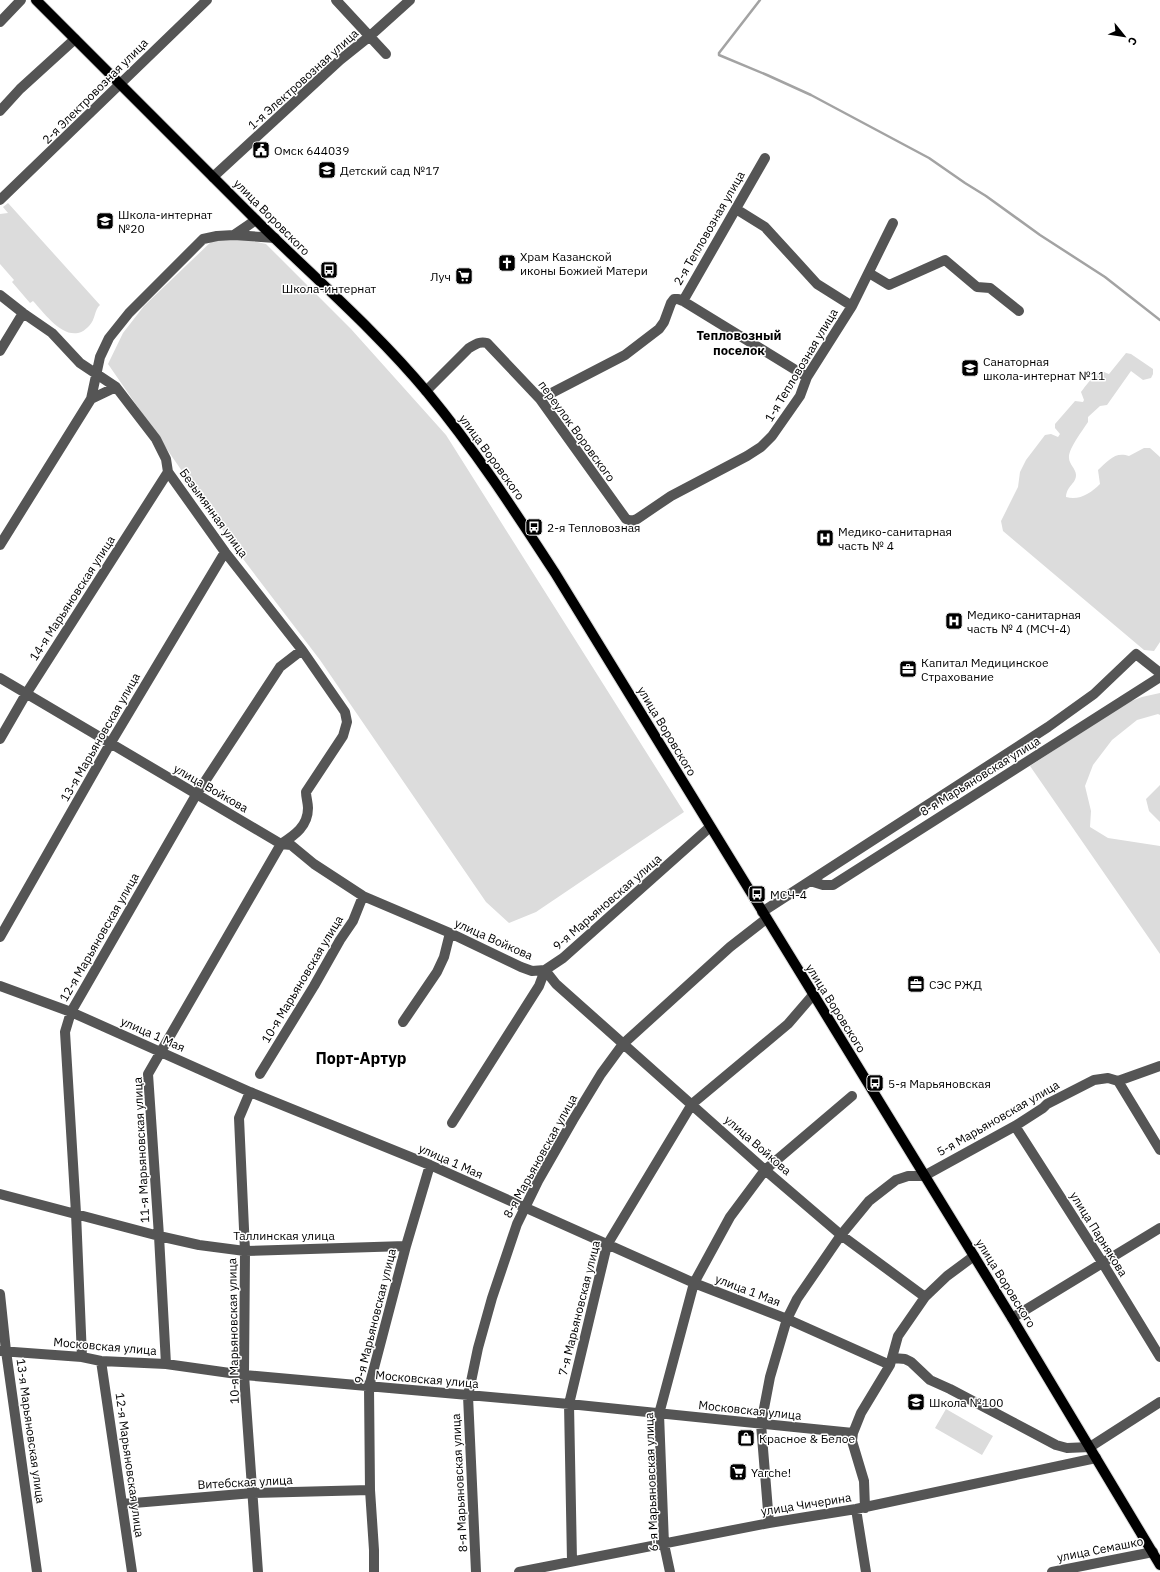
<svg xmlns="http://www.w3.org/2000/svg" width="1160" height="1572" font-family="'IBM Plex Sans',sans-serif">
<rect width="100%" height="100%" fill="#fff"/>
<!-- green -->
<path fill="#dcdcdc" d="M8 203 100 305C94 310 96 319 89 326 69 348 46 315 33 301L30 303 12 282 14 280 0 264V214L8 213 3 207Z
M214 239 249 240 266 244 351 329 446 435 684 812 536 912 509 923 486 902 320 660 240 555 108 364 123 333 144 306Z
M1126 353 1131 354 1153 369V374L1151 378 1143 380 1131 371 1107 405 1100 406 1088 417V422C1083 430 1068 449 1069 458 1069 464 1076 469 1076 475 1076 484 1067 485 1066 497 1079 501 1091 493 1100 484L1098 470C1108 461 1115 451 1129 456L1144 448H1150L1160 457V642L1154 651 1144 650 1003 531 1001 521 1018 487 1020 472 1026 460 1045 435 1051 434 1058 437 1060 434 1055 428V424L1075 401 1083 402 1084 400 1081 392C1085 387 1096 371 1102 371 1104 372 1106 373 1109 374Z
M1160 693V715L1158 714 1137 720 1112 740 1093 765 1085 786 1091 811 1090 827 1108 838 1160 846V954L1030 766 1126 703 1142 697Z
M1160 785V822L1149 811 1146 799Z
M946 1409 993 1436 982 1455 935 1428Z"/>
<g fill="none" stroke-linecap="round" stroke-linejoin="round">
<!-- stream -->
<path stroke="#a3a3a3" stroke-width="2.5" d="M760 0 719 53V55L767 75 811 95 929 158 965 183 986 196 1040 235 1105 277 1160 320"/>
<defs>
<path id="major" d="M36 0C112 75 186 151 262 226 318 281 377 332 427 392 475 450 514 510 555 573L1012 1318 1160 1565"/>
</defs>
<!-- major casing -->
<use href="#major" stroke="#dbdbdb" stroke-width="12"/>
<!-- minor -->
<path stroke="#555" stroke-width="10" d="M336 0 386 54
M0 22 21 0
M0 111 20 89 75 39
M213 177 340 60 370 36 410 0
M0 200 207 0
M736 209 765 227 817 284 852 306
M234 235 275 238
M869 273 889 285 945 260 977 287 990 288 1019 311
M0 295 23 313 52 333 80 363 116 387 156 439 166 459 168 472 225 552 302 650 345 712 347 722 343 736 306 792C306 797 308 803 308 808 308 826 295 835 281 844L148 1074 159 1236 166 1364
M683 301 807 377
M0 351 23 313
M426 391 469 348C476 344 480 341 487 343L540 399 626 519 632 521 637 519 671 496 747 456 761 447 772 436 800 396 807 377 852 306 893 223
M91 399 116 387
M540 399 625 355 659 329 664 322 671 303 674 299H678L683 301 765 158
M0 545 91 399 100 357 109 338 129 313 203 239 217 236 234 235 256 220
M0 678 281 844 291 845 314 864 363 896 450 933 521 967 532 971 545 970
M0 739 26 694 168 472
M810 881 823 885H833L1160 677
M762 912 1048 727 1094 694 1136 654 1160 673
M0 937 110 744 225 552
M545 970 556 984 765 1170 841 1235 925 1297
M0 986 71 1012 250 1092 430 1165 694 1283 787 1319 890 1365
M403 1022 437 972 444 957 450 933
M260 1074 314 986 340 940 353 921 363 896
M1118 1081 1160 1150
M250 1092 239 1118 245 1251 244 1375 258 1572
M452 1123 539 986 545 970 563 958 710 827
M1015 1126 1102 1262 1160 1357
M0 1194 159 1236 199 1245 245 1251 406 1246
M0 1294 6 1351 37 1572
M1012 1318 1160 1228
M0 1351 82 1357 101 1361 166 1364 244 1375 569 1404 853 1433
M82 1357 76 1213 65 1032 71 1012 196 795 280 667 302 650
M893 1358 905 1359 911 1362 930 1380 950 1389 1056 1445 1067 1448 1090 1447 1160 1402
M101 1361 132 1572
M122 1504 253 1493 370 1490
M865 1508 864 1481 852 1441 853 1433 861 1413 890 1365 898 1336 925 1297 947 1276 974 1256
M856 1509 866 1572
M769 1523 761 1424 770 1377 787 1319 797 1299 841 1235 869 1201 896 1180 908 1176H924L1015 1126 1043 1108 1047 1104 1094 1080 1108 1078 1118 1081 1160 1066
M572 1561 569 1404 607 1245 692 1104 788 1024 813 995
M374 1572V1550L370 1490 369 1387 406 1246 430 1165
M476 1572 468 1396 478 1348 492 1298 517 1224 538 1181 573 1120 601 1074 623 1044 730 947 766 919
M519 1572 769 1523 856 1509 1096 1458
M670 1572 664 1544 659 1414 694 1283 730 1217 765 1170 852 1096
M1052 1572 1153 1552"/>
<!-- major -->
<use href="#major" stroke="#000" stroke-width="10"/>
</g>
<!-- icons -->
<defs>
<symbol id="civic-square" viewBox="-11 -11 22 22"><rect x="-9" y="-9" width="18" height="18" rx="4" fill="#000" stroke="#fff"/><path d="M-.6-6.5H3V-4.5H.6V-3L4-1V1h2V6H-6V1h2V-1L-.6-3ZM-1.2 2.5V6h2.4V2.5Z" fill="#fff"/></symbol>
<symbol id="school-square" viewBox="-11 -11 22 22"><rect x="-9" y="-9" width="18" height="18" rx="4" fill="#000" stroke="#fff"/><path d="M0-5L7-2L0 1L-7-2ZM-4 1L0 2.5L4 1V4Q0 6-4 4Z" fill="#fff"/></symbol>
<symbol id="church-square" viewBox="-11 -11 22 22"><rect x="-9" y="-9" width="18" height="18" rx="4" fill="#000" stroke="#fff"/><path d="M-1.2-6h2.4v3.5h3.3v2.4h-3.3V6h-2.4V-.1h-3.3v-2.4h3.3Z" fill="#fff"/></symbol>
<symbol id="bus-square" viewBox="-11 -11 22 22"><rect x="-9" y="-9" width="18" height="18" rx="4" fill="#000" stroke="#fff"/><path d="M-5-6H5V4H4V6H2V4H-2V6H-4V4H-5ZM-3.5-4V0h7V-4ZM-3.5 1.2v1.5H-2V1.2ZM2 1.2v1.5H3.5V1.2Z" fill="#fff"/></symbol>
<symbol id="supermarket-square" viewBox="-11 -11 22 22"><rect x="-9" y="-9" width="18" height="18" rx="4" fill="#000" stroke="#fff"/><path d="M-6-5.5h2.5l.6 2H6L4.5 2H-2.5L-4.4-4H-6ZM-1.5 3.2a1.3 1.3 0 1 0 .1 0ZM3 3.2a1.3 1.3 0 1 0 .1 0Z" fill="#fff"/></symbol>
<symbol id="hospital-square" viewBox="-11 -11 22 22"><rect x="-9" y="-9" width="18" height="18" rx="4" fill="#000" stroke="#fff"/><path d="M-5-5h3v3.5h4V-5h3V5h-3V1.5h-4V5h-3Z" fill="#fff"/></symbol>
<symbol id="office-square" viewBox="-11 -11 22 22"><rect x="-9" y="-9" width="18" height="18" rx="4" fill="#000" stroke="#fff"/><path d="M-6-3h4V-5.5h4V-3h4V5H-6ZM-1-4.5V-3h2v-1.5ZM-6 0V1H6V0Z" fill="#fff"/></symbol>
<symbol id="shop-square" viewBox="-11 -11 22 22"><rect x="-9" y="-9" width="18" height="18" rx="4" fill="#000" stroke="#fff"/><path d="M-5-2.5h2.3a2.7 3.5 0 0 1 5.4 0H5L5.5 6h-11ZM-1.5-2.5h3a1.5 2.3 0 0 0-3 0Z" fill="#fff"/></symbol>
</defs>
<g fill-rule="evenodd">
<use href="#civic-square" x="251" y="140" width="20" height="20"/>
<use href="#school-square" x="317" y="160" width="20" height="20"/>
<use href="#school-square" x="95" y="211" width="20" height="20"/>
<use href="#church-square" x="497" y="253" width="20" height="20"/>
<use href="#bus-square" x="319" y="260" width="20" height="20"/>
<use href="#supermarket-square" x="454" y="266" width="20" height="20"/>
<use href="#school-square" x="960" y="358" width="20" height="20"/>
<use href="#bus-square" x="524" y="517" width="20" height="20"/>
<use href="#hospital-square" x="815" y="528" width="20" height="20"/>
<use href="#hospital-square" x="944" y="611" width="20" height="20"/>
<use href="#office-square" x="898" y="659" width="20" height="20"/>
<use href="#bus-square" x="747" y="884" width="20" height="20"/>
<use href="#office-square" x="906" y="974" width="20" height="20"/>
<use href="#bus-square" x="865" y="1073" width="20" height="20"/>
<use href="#school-square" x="906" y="1392" width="20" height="20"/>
<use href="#shop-square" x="736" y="1428" width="20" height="20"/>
<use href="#supermarket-square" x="728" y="1462" width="20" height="20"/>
</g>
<g text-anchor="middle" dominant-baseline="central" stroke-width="3" stroke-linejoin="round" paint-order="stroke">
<!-- street labels -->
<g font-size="12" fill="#000" stroke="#fff">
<text transform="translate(303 79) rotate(-42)">1-я Электровозная улица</text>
<text transform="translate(95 91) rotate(-45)">2-я Электровозная улица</text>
<text transform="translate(272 217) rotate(45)">улица Воровского</text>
<text transform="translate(709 228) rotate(-60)">2-я Тепловозная улица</text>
<text transform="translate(801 365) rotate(-59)">1-я Тепловозная улица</text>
<text transform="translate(577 431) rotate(54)">переулок Воровского</text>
<text transform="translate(492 457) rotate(54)">улица Воровского</text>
<text transform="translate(214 513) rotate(54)">Безымянная улица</text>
<text transform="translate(72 598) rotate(-57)">14-я Марьяновская улица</text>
<text transform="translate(667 731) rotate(59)">улица Воровского</text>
<text transform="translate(100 737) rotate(-60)">13-я Марьяновская улица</text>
<text transform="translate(980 776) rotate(-32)">8-я Марьяновская улица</text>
<text transform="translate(211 788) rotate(30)">улица Войкова</text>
<text transform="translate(607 902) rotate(-41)">9-я Марьяновская улица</text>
<text transform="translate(99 937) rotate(-60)">12-я Марьяновская улица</text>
<text transform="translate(494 939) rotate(24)">улица Войкова</text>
<text transform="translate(302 979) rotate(-59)">10-я Марьяновская улица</text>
<text transform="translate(836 1008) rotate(58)">улица Воровского</text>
<text transform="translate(153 1034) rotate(24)">улица 1 Мая</text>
<text transform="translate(998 1118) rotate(-30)">5-я Марьяновская улица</text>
<text transform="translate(758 1145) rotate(41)">улица Войкова</text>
<text transform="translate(141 1150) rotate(-93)">11-я Марьяновская улица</text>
<text transform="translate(540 1156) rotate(-61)">8-я Марьяновская улица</text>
<text transform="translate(451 1161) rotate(24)">улица 1 Мая</text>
<text transform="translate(1099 1234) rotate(58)">улица Парнякова</text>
<text x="284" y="1235">Таллинская улица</text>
<text transform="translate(1006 1283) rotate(58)">улица Воровского</text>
<text transform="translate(748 1290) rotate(21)">улица 1 Мая</text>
<text transform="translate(579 1308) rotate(-76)">7-я Марьяновская улица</text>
<text transform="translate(375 1316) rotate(-76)">9-я Марьяновская улица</text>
<text transform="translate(233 1331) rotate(-91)">10-я Марьяновская улица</text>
<text transform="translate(105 1346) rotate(5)">Московская улица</text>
<text transform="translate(427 1379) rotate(5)">Московская улица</text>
<text transform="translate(750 1410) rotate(6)">Московская улица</text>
<text transform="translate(31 1431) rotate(82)">13-я Марьяновская улица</text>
<text transform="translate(130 1465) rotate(82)">12-я Марьяновская улица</text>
<text transform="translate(245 1482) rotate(-3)">Витебская улица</text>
<text transform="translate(651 1482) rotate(-92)">6-я Марьяновская улица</text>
<text transform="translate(459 1483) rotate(-93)">8-я Марьяновская улица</text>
<text transform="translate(806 1504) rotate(-9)">улица Чичерина</text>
<text transform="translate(1100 1549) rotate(-11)">улица Семашко</text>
</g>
<!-- poi labels -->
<g font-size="12" fill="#000" stroke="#fff" text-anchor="start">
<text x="274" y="150">Омск 644039</text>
<text x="340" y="170">Детский сад №17</text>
<text x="118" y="214">Школа-интернат<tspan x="118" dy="14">№20</tspan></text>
<text x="520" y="256">Храм Казанской<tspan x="520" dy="14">иконы Божией Матери</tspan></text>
<text x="451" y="276" text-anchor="end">Луч</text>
<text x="329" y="288" text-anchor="middle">Школа-интернат</text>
<text x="983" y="361">Санаторная<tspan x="983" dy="14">школа-интернат №11</tspan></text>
<text x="547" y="527">2-я Тепловозная</text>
<text x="838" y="531">Медико-санитарная<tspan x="838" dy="14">часть № 4</tspan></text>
<text x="967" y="614">Медико-санитарная<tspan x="967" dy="14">часть № 4 (МСЧ-4)</tspan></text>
<text x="921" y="662">Капитал Медицинское<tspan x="921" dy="14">Страхование</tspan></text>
<text x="770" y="894">МСЧ-4</text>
<text x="929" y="984">СЭС РЖД</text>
<text x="888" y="1083">5-я Марьяновская</text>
<text x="929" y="1402">Школа №100</text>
<text x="759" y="1438">Красное &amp; Белое</text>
<text x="751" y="1472">Yarche!</text>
</g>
<!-- neighbourhood labels -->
<g font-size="13" font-weight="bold" fill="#000" stroke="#fff">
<text x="739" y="335">Тепловозный<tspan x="739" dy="15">поселок</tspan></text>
</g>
<!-- district labels -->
<g font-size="16" font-weight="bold" fill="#000" stroke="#fff">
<text x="361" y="1058">Порт-Артур</text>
</g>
</g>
<!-- north arrow -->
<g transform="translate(1124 36) rotate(120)" stroke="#ffffff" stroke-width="3" paint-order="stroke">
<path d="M0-3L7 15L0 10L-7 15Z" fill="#000000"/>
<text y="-6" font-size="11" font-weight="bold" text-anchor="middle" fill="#000000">С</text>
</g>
</svg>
